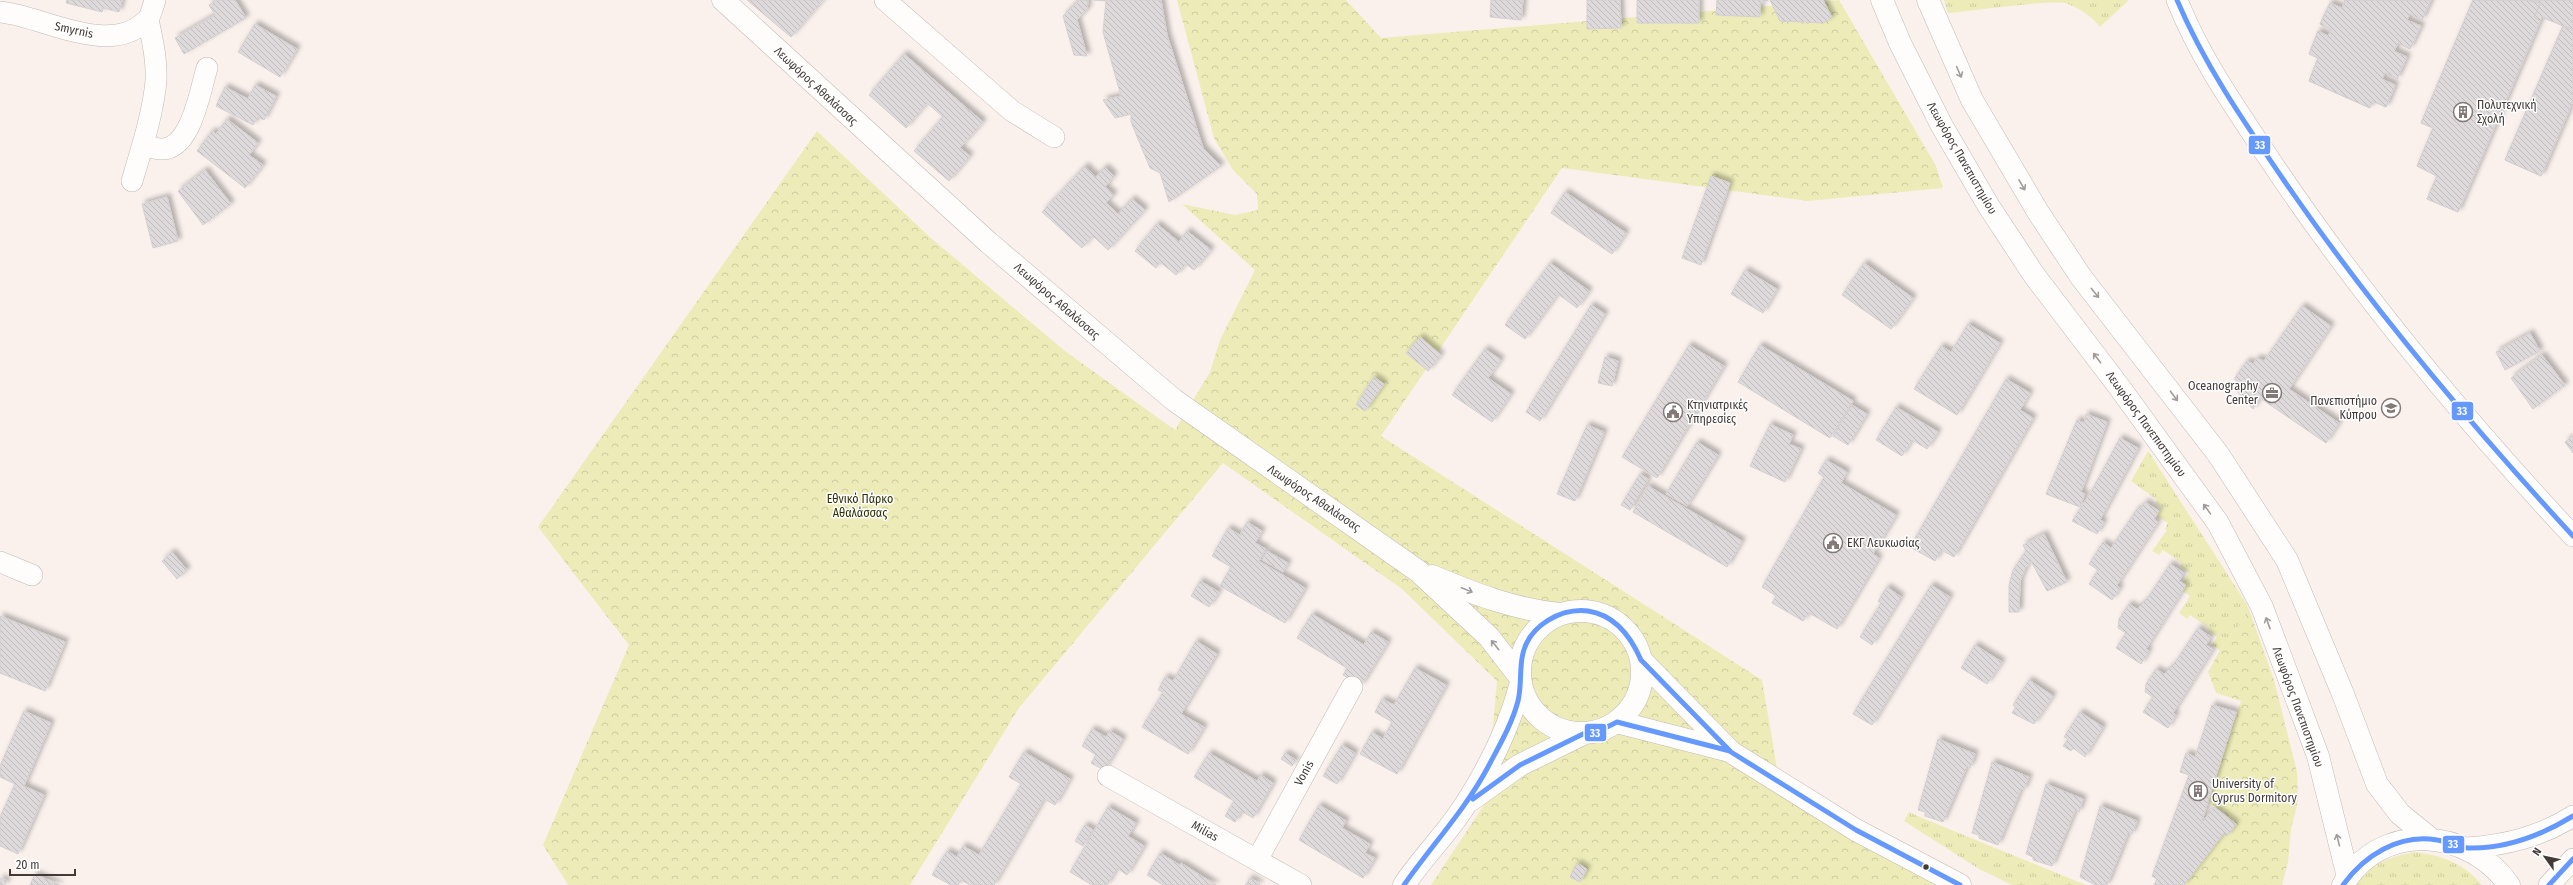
<svg xmlns="http://www.w3.org/2000/svg" width="2573" height="885" font-family="'Fira Sans Condensed',sans-serif">
<defs>
<pattern id="grass-tufts" width="24" height="20" patternUnits="userSpaceOnUse"><rect width="24" height="20" fill="#edecb9"/><path d="M3 7l-1-3M5 7V3M7 7l1-3M15 17l-1-3M17 17v-4M19 17l1-3" fill="none" stroke="#cccba0"/></pattern>
<pattern id="park-crowns" width="20" height="18" patternUnits="userSpaceOnUse"><rect width="20" height="18" fill="#edecb9"/><path d="M2 6a3 3 0 1 1 6 0M12 15a3 3 0 1 1 6 0" fill="none" stroke="#cccba0"/></pattern>
<pattern id="building-back-hatch" width="6" height="6" patternUnits="userSpaceOnUse"><rect width="6" height="6" fill="#ded9db"/><path d="M-1 5l2 2M0 0l6 6M5-1l2 2" fill="none" stroke="#c0bbbd"/></pattern>
<filter id="shadow"><feDropShadow dx="3.5" dy="-3.5" stdDeviation="2" flood-color="#0004"/></filter>
</defs>
<rect width="100%" height="100%" fill="#faf1ed"/>
<!-- grass -->
<path fill="url(#grass-tufts)" d="M1944 0H2129L2100 27C2090 15 2080 8 2065 3 2048 0 1971 11 1948 13Z
M2148 451 2246 603 2250 612 2220 650 2212 645 2217 637 2208 631 2209 628 2190 615 2187 619 2179 613 2190 596 2179 589 2189 573 2180 566 2182 563 2163 550 2159 555 2152 551 2167 530 2165 529 2168 523 2156 516 2161 507 2155 503 2157 500 2131 481Z
M1909 812 1922 818 2086 885H2012L1979 869 1904 821Z
M2414 852C2441 855 2464 863 2482 885H2352C2372 864 2386 858 2414 852Z"/>
<!-- park -->
<path fill="url(#park-crowns)" d="M1177 0H1346L1381 38 1839 0 1936 166 1943 188 1808 201 1562 168 1381 436 1762 680 1781 791 1936 885H1431L1486 802 1497 681 1402 589 1223 463 1019 708 910 885H568L543 845 629 645 538 527 817 131 932 239 1065 351 1175 430 1210 372 1220 340 1255 270 1182 204 1235 215 1258 210 1257 194 1233 170 1214 138Z
M2250 612 2274 680 2297 772 2298 801 2291 829 2288 862 2282 885H2172L2227 815 2207 802 2241 701 2216 693 2208 672 2220 650Z"/>
<!-- building -->
<path fill="url(#building-back-hatch)" stroke="#d4d0d2" filter="url(#shadow)" d="M67 0H122L119 12 103 8 102 12 66 3Z
M218 0H235L246 18 184 54 175 38 215 15 209 5Z
M747 0H823L791 37Z
M1079 0H1088L1087 10 1077 20 1087 56 1074 55 1063 16Z
M1094 0H1161L1167 35 1203 148 1221 166 1169 202 1160 173 1150 168 1131 122V114L1115 118 1103 100 1121 96 1103 32 1106 1Z
M1491 0H1523L1521 20 1490 17Z
M1587 0H1620L1621 28 1587 29Z
M1637 0H1699V23H1637Z
M1717 0H1768L1760 4V17L1716 15Z
M1770 0H1823L1832 18 1823 23 1780 21Z
M2345 0H2431L2422 20 2410 14 2407 20 2421 26 2410 49 2398 43 2394 51 2407 57 2397 79 2385 73 2382 79 2395 85 2386 107 2372 101 2370 108 2309 81 2318 58 2309 54 2318 31 2328 36 2331 30 2320 24 2330 3 2342 8Z
M2345 0H2431L2422 20 2410 14 2407 20 2421 26 2410 49 2398 43 2394 51 2407 57 2397 79 2385 73 2382 79 2395 85 2386 107 2372 101 2370 108 2309 81 2318 58 2309 54 2318 31 2328 36 2331 30 2320 24 2330 3 2342 8Z
M2473 0H2573V101L2541 176 2505 160 2563 26 2542 17 2458 212 2427 199 2437 176 2417 166 2433 128 2421 123Z
M2473 0H2526L2541 3 2534 17 2540 21 2458 212 2427 199 2437 176 2417 166 2433 128 2421 123Z
M2526 0H2573V30L2542 17 2540 21 2534 17 2541 3Z
M255 24 297 49 280 77 238 52Z
M2563 26 2573 30V101L2541 176 2505 160Z
M904 54 983 122 960 148 970 156 949 181 914 151 943 117 927 103 906 128 869 95Z
M255 85 276 96 264 120 258 117 253 125 216 106 225 87 248 99Z
M227 119 258 143 249 155 263 165 245 188 197 151 212 131 216 134Z
M1085 166 1096 177 1105 167 1114 176 1105 187 1114 195 1106 203 1118 214 1132 199 1145 210 1108 250 1093 236 1082 248 1042 212Z
M205 170 231 204 203 225 178 191Z
M1711 176 1730 183 1701 265 1682 258Z
M1565 192 1626 233 1612 254 1551 213Z
M167 197 178 241 153 248 142 204Z
M1157 224 1179 242 1187 231 1211 250 1194 270 1186 264 1176 275 1160 262 1156 268 1135 251Z
M1550 263 1589 291 1577 308 1558 294 1525 339 1505 325Z
M1864 263 1913 298 1891 329 1842 295Z
M1745 270 1777 289 1763 313 1731 294Z
M1591 305 1605 314 1540 421 1526 412Z
M2302 306 2331 326 2289 389 2339 423 2326 443 2260 398 2253 409 2234 388 2239 382 2234 379 2247 361 2253 364 2257 358 2264 361Z
M1968 324 2000 343 1957 415 1914 389 1941 346 1951 352Z
M2530 333 2540 351 2505 370 2496 352Z
M1420 337 1441 355 1428 371 1406 353Z
M1689 345 1724 366 1657 478 1622 457Z
M1760 345 1853 401 1830 438 1738 382Z
M1485 349 1501 360 1488 378 1511 394 1492 422 1452 395Z
M2542 355 2565 385 2533 409 2511 378Z
M1605 357 1618 361 1612 386 1598 383Z
M1374 377 1384 384 1365 411 1356 405Z
M2006 379 2030 393 2020 410 2033 418 1954 557 1941 550 1935 561 1910 547Z
M1852 405 1867 414 1848 445 1833 436Z
M1896 407 1938 432 1927 449 1912 440 1902 456 1876 440Z
M2086 414 2107 422 2081 492 2085 494 2080 507 2046 494 2077 420 2084 423Z
M1770 424 1793 435 1789 444 1801 449 1785 482 1750 466Z
M1587 425 1604 432 1575 501 1557 494Z
M2573 436V453L2565 442Z
M2120 438 2138 448 2100 520 2104 522 2097 534 2072 521 2092 490Z
M1697 442 1718 455 1687 506 1666 494Z
M1826 460 1847 472 1841 483 1896 515 1873 554 1879 558 1837 629 1809 613 1803 621 1772 603 1776 596 1762 587 1824 477 1818 473Z
M1640 474 1648 479 1630 510 1621 505Z
M1648 486 1742 541 1727 567 1633 512Z
M2145 502 2159 511 2154 519 2158 522 2117 585 2120 588 2112 600 2089 584 2098 570 2089 564 2103 542 2111 548 2137 509 2139 510Z
M1247 522 1262 531 1255 543 1266 549 1259 561 1305 588 1285 623 1220 586 1231 567 1212 556 1228 528 1240 535Z
M2044 534 2067 582 2047 591 2031 561 2025 569 2020 581 2019 612H2009V585L2013 570 2026 551 2023 545Z
M1267 551 1288 563 1283 572 1262 560Z
M172 552 187 570 177 579 162 561Z
M2170 564 2184 573 2179 581 2186 585 2146 649 2149 651 2141 664 2116 648 2126 633 2118 628 2119 619 2129 604 2137 609 2147 599Z
M1200 581 1219 592 1209 607 1191 596Z
M1931 585 1950 597 1872 725 1853 714Z
M1887 587 1901 597 1872 645 1860 637 1881 603 1878 601Z
M1312 614 1364 645 1371 632 1388 642 1361 686 1343 675 1347 668 1297 638Z
M0 616 65 642 45 691 0 673Z
M2198 628 2211 637 2206 645 2213 649 2173 713 2176 715 2168 728 2143 712 2153 697 2145 692 2146 684 2156 669 2164 674 2174 664Z
M1196 641 1217 654 1181 714 1204 727 1188 754 1142 727 1163 692 1158 690 1165 677 1173 681Z
M1975 645 2002 662 1987 684 1961 668Z
M1415 668 1446 685 1397 774 1360 754 1372 732 1383 739 1392 722 1375 712 1382 699 1394 705Z
M2029 680 2053 696 2034 724 2012 713 2016 707 2013 705Z
M2212 705 2236 712 2201 824 2214 807 2236 824 2227 836 2224 833 2184 885H2154L2157 879 2152 876 2189 775 2180 772 2186 753 2195 757Z
M24 711 51 723 24 786 44 795 18 854 0 846V817L15 784 0 777V766Z
M2080 712 2103 727 2085 757 2073 748 2071 751 2063 746 2068 739 2064 737Z
M1092 729 1106 737 1110 731 1123 739 1104 770 1091 763 1096 755 1082 746Z
M1938 739 1975 754 1970 768 1967 766 1943 822 1925 816V812L1918 810Z
M1342 745 1355 753 1337 784 1323 776Z
M1024 752 1070 779 1055 805 1044 799 994 885H970L961 880 958 885H951L932 875 947 851 957 857 963 846 979 855 1021 784 1009 777Z
M1209 753 1257 781 1261 775 1273 783 1253 818 1241 811 1235 822 1225 816 1234 801 1194 777Z
M1285 753 1296 760 1292 766 1281 759Z
M1992 762 2029 777 2024 790 2021 789 1998 845 1979 838V835L1972 833Z
M2046 784 2083 799 2079 812 2075 811 2052 866 2033 860V857L2026 854Z
M1319 805 1346 821 1342 828 1370 844 1365 853 1375 858 1363 878 1299 840Z
M2100 806 2137 821 2132 834 2128 833 2107 885H2095L2080 877Z
M1108 807 1136 823 1128 836 1144 846 1127 875 1117 868 1107 885H1092L1070 872Z
M1085 825 1093 830 1083 846 1075 841Z
M1160 853 1180 865 1181 863 1216 885H1163L1147 875Z
M1577 863 1587 869 1580 882 1570 877Z
M35 874 60 885H30Z
M0 878 7 881 5 885H0Z
M1250 878 1260 884 1259 885H1245Z"/>
<g fill="none" stroke-linecap="round" stroke-linejoin="round">
<defs>
<path id="minor" d="M885 0 1012 111 1054 137
M2177 0C2199 56 2234 106 2268 157 2358 292 2462 417 2573 536
M0 12C44 16 109 58 147 20 151 16 153 6 155 0
M143 144C148 146 155 149 161 149 191 150 200 91 207 68
M132 181C141 151 154 110 156 80 157 59 152 39 148 19
M0 562 32 575
M1108 776 1301 885
M2467 848C2506 845 2540 837 2573 816
M1257 860 1352 687
M2549 885 2573 859"/>
<path id="secondary" d="M723 0 989 243 1174 400 1418 571 1489 637 1519 676
M1882 0 1900 43 1942 126 1988 205 2034 275 2120 388 2218 523 2262 607 2318 756 2348 877
M1928 0 1972 100 2038 212 2081 277 2218 454 2287 560 2343 694 2377 784 2400 814 2431 839
M1432 576C1475 594 1513 609 1560 614
M1520 672a61 61 0 1 1 122 0a61 61 0 1 1-122 0Z
M1641 660 1731 752 1856 830 1960 885
M1617 722 1730 751
M1471 800 1520 765 1583 734
M1404 885C1423 856 1449 832 1467 802 1490 766 1509 727 1520 686
M2343 885C2381 820 2469 828 2509 885"/>
</defs>
<!-- minor casing -->
<use href="#minor" stroke="#c1b9b5" stroke-width="22"/>
<!-- secondary casing -->
<use href="#secondary" stroke="#c1b9b5" stroke-width="23"/>
<!-- minor -->
<use href="#minor" stroke="#fefdfc" stroke-width="21"/>
<!-- secondary -->
<use href="#secondary" stroke="#fefdfc" stroke-width="22"/>
<defs>
<path id="bus-1" d="M2177 0C2204 64 2244 122 2283 179 2370 306 2469 423 2573 536
M1473 799 1520 765 1583 734 1595 733 1617 722 1730 751
M1404 885C1432 845 1465 810 1488 767 1499 746 1512 724 1518 701 1522 685 1519 669 1523 653 1530 625 1561 608 1588 611 1615 615 1631 637 1641 660L1731 752 1856 830 1960 885
M2343 885C2364 856 2399 833 2437 840 2448 841 2458 848 2469 848 2506 849 2542 835 2573 816
M2549 885 2573 859"/>
</defs>
<!-- bus-1 casing -->
<use href="#bus-1" stroke="#fff" stroke-width="8"/>
<!-- bus-1 -->
<use href="#bus-1" stroke="#69f" stroke-width="5"/>
</g>
<!-- one-way arrows -->
<defs><path id="oneway-shaft" d="M-6 0H5M1.5-3L5.5 0L1.5 3" fill="none" stroke-width="1.6" stroke-linecap="round" stroke-linejoin="round"/></defs>
<g stroke="#a09c9a">
<use href="#oneway-shaft" transform="translate(1959 72) rotate(66)"/>
<use href="#oneway-shaft" transform="translate(2022 185) rotate(60)"/>
<use href="#oneway-shaft" transform="translate(2095 293) rotate(51)"/>
<use href="#oneway-shaft" transform="translate(2097 358) rotate(-127)"/>
<use href="#oneway-shaft" transform="translate(2174 396) rotate(53)"/>
<use href="#oneway-shaft" transform="translate(2207 509) rotate(-126)"/>
<use href="#oneway-shaft" transform="translate(1467 590) rotate(22)"/>
<use href="#oneway-shaft" transform="translate(2268 623) rotate(-110)"/>
<use href="#oneway-shaft" transform="translate(1495 645) rotate(-129)"/>
<use href="#oneway-shaft" transform="translate(2338 840) rotate(-104)"/>
</g>
<!-- icons -->
<defs>
<symbol id="building-ring" viewBox="-11 -11 22 22"><circle r="9.5" fill="#fff" stroke="#837a77" stroke-width="1.5"/><path d="M-4-6H4V6H1V3H-1V6H-4ZM-2.5-4.3h1.7v1.8h-1.7ZM.8-4.3h1.7v1.8H.8ZM-2.5-1h1.7V.8h-1.7ZM.8-1h1.7V.8H.8Z" fill="#837a77"/></symbol>
<symbol id="office-ring" viewBox="-11 -11 22 22"><circle r="9.5" fill="#fff" stroke="#837a77" stroke-width="1.5"/><path d="M-6-3h4V-5.5h4V-3h4V5H-6ZM-1-4.5V-3h2v-1.5ZM-6 0V1H6V0Z" fill="#837a77"/></symbol>
<symbol id="university-ring" viewBox="-11 -11 22 22"><circle r="9.5" fill="#fff" stroke="#837a77" stroke-width="1.5"/><path d="M0-5L7-2L0 1L-7-2ZM-4 1L0 2.5L4 1V4Q0 6-4 4Z" fill="#837a77"/></symbol>
<symbol id="civic-ring" viewBox="-11 -11 22 22"><circle r="9.5" fill="#fff" stroke="#837a77" stroke-width="1.5"/><path d="M-.6-6.5H3V-4.5H.6V-3L4-1V1h2V6H-6V1h2V-1L-.6-3ZM-1.2 2.5V6h2.4V2.5Z" fill="#837a77"/></symbol>
</defs>
<g fill-rule="evenodd">
<use href="#building-ring" x="2452" y="101" width="22" height="22"/>
<use href="#office-ring" x="2261" y="382" width="22" height="22"/>
<use href="#university-ring" x="2380" y="397" width="22" height="22"/>
<use href="#civic-ring" x="1662" y="401" width="22" height="22"/>
<use href="#civic-ring" x="1822" y="532" width="22" height="22"/>
<use href="#building-ring" x="2187" y="780" width="22" height="22"/>
</g>
<!-- markers -->
<circle fill="#433a38" stroke="#fff" stroke-width="1.5" cx="1926" cy="867" r="3.5"/>
<g text-anchor="middle" dominant-baseline="central" stroke-width="3" stroke-linejoin="round" paint-order="stroke">
<!-- street labels -->
<g font-size="12" fill="#433a38" stroke="#fff">
<text transform="translate(74 30) rotate(12)">Smyrnis</text>
<text transform="translate(816 86) rotate(43)">Λεωφόρος Αθαλάσσας</text>
<text transform="translate(1962 158) rotate(60)">Λεωφόρος Πανεπιστημίου</text>
<text transform="translate(1057 301) rotate(41)">Λεωφόρος Αθαλάσσας</text>
<text transform="translate(2146 424) rotate(54)">Λεωφόρος Πανεπιστημίου</text>
<text transform="translate(1314 498) rotate(34)">Λεωφόρος Αθαλάσσας</text>
<text transform="translate(2298 707) rotate(70)">Λεωφόρος Πανεπιστημίου</text>
<text transform="translate(1304 773) rotate(-61)">Vonis</text>
<text transform="translate(1205 831) rotate(29)">Milias</text>
</g>
<!-- poi labels -->
<g font-size="12" fill="#433a38" stroke="#fff" text-anchor="start">
<text x="2477" y="105">Πολυτεχνική<tspan x="2477" dy="14">Σχολή</tspan></text>
<text x="2258" y="386" text-anchor="end">Oceanography<tspan x="2258" dy="14">Center</tspan></text>
<text x="2377" y="401" text-anchor="end">Πανεπιστήμιο<tspan x="2377" dy="14">Κύπρου</tspan></text>
<text x="1687" y="405">Κτηνιατρικές<tspan x="1687" dy="14">Υπηρεσίες</tspan></text>
<text x="1847" y="543">ΕΚΓ Λευκωσίας</text>
<text x="2212" y="784">University of<tspan x="2212" dy="14">Cyprus Dormitory</tspan></text>
</g>
<!-- park labels -->
<g font-size="12" fill="#2f3006" stroke="#fff">
<text x="860" y="499">Εθνικό Πάρκο<tspan x="860" dy="14">Αθαλάσσας</tspan></text>
</g>
</g>
<g stroke="#fff" stroke-width="1.5">
<rect x="2248" y="135" width="23" height="20" rx="4" fill="#69f"/>
<rect x="2451" y="401" width="23" height="20" rx="4" fill="#69f"/>
<rect x="1584" y="723" width="23" height="19" rx="4" fill="#69f"/>
<rect x="2442" y="835" width="23" height="19" rx="4" fill="#69f"/>
</g>
<g font-size="11" text-anchor="middle" font-weight="bold" fill="#fff">
<text x="2260" y="149">33</text>
<text x="2462" y="415">33</text>
<text x="1595" y="737">33</text>
<text x="2453" y="848">33</text>
</g>
<!-- north arrow -->
<g transform="translate(2545 857) rotate(303)" stroke="#ffffff" stroke-width="3" paint-order="stroke">
<path d="M0-3L7 15L0 10L-7 15Z" fill="#433a38"/>
<text y="-6" font-size="11" font-weight="bold" text-anchor="middle" fill="#433a38">N</text>
</g>
<!-- scale -->
<path d="M10 869v6h65v-6" fill="none" stroke="#433a38" stroke-width="2"/>
<text x="16" y="869" font-size="12" fill="#433a38" stroke="#ffffff" stroke-width="3" paint-order="stroke">20 m</text>
</svg>
